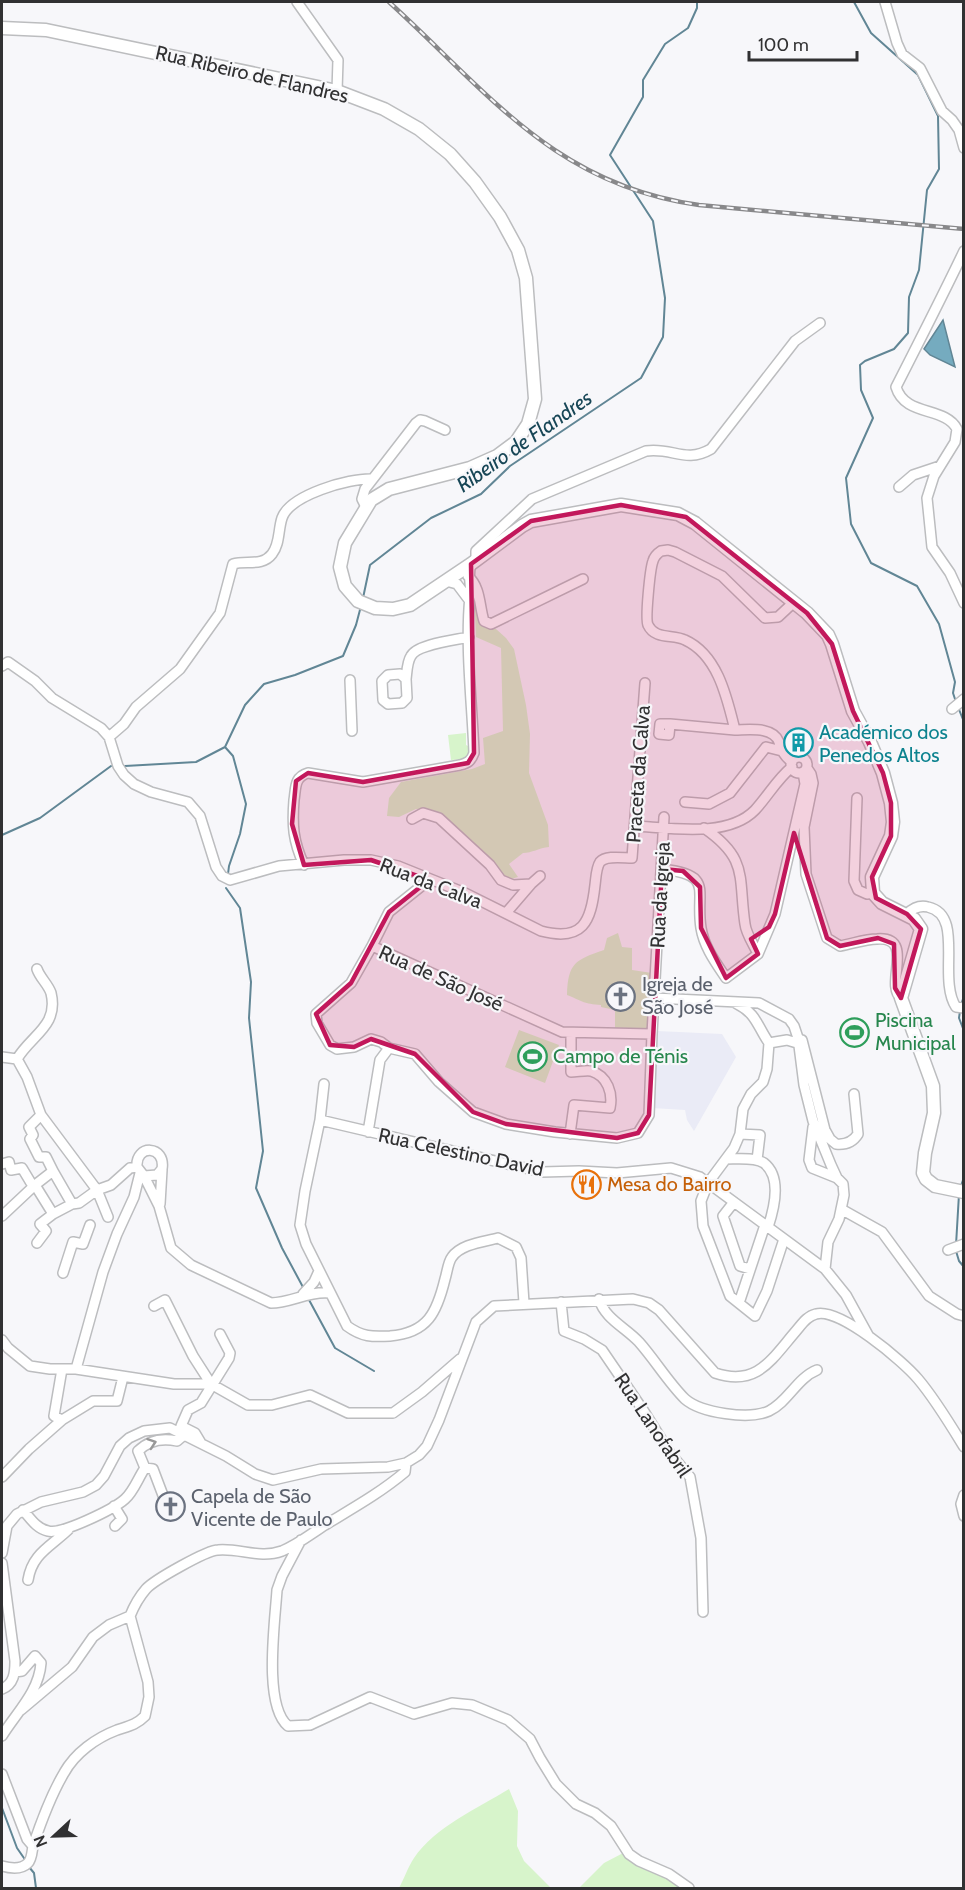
<svg xmlns="http://www.w3.org/2000/svg" width="965" height="1890" font-family="Cabin,sans-serif">
<rect width="100%" height="100%" fill="#f7f7fa"/>
<!-- built -->
<path fill="#eaebf6" d="M657 1031 722 1034 736 1057 694 1131 687 1120 685 1110 652 1108Z"/>
<!-- green -->
<path fill="#d7f4cb" d="M474 592 487 627 496 629 506 638 514 649 526 705 530 734 529 773 548 825 549 847C539 848 532 853 523 853L509 864 518 877 511 879 504 878 440 814 416 809 399 817 387 816 389 798 401 782 472 769 485 764 483 738 503 731 501 648 476 637Z
M466 733V745L468 746C469 752 469 755 465 759L451 760 448 735Z
M618 933 622 947 632 948V970L652 973 651 981 648 982 647 1011 649 1013 650 1029H615V1010L601 1007V1005C584 1004 582 1001 567 995 568 963 575 960 604 950L607 938Z
M519 1030 559 1045 545 1083 505 1067Z
M509 1789 518 1811 517 1846 524 1861 551 1888H399C404 1879 408 1867 414 1858 435 1827 478 1808 509 1789Z
M627 1851 678 1883 677 1888H579L604 1863Z"/>
<!-- water -->
<path fill="#75abbf" stroke="#618695" stroke-width="1.5" d="M943 320 955 367 930 355 924 349Z"/>
<g fill="none" stroke-linecap="round" stroke-linejoin="round">
<!-- stream -->
<path stroke="#618695" stroke-width="2" d="M854 2 871 33 918 75 938 116 939 169 927 190 919 270 909 297 908 333 894 349 865 361 860 365 861 390 873 418 846 478 851 524 871 563 917 586 939 624 955 682 953 693 956 702
M363 598 370 565 431 518 481 494 510 466 641 378 663 337 665 298 653 221 610 155 643 97V80L665 44 688 28 697 8V2
M958 707 964 722
M225 747 233 756 246 804 240 834 229 866 228 874
M125 766 196 762 225 747 245 705 264 684 295 675 343 656 356 625 361 606
M2 835 40 818 111 766
M226 888 240 908 251 982 249 1018 263 1151 256 1188 282 1248 304 1289
M961 1005 964 996
M960 1011 959 1018 964 1031
M961 1186 964 1177
M956 1245 959 1194
M956 1251 959 1261 964 1267
M308 1298 335 1348 374 1371
M2 1808 17 1848 26 1861
M29 1867 34 1873 36 1888"/>
<defs>
<path id="minor" d="M297 2 338 60 337 91
M885 2 897 43 902 54 920 68 942 111 952 120 959 130 964 148
M964 251C942 297 919 342 896 387 905 417 945 406 957 429L955 442 934 476 927 498 932 547 950 573 964 603
M899 487 913 475 940 466
M366 507 362 499 365 489 416 423 420 420 425 421 445 430
M476 560V551L532 499 646 451C673 447 685 464 711 449L795 341 820 323
M468 576C481 588 479 605 484 621L491 624 583 579
M446 581 457 584 469 600
M2 666 8 662 35 681 52 698 101 728 109 737 118 766 124 775 134 784 151 792 188 802 200 816 216 867 222 876 230 880 279 866 344 860H371L398 866 465 893 541 931C583 942 591 922 595 885 596 878 596 868 600 862 606 855 623 858 632 858L645 683
M406 679 407 698 402 703 388 704 383 700 382 681 388 675 400 674 406 679C407 672 407 662 411 656 417 644 456 640 469 637
M350 680 352 731
M952 709 964 699
M670 724 669 735 659 734 660 724H670L735 730
M109 737 124 724 136 707 180 669 220 613 233 564C246 560 262 567 272 554 280 544 278 530 282 518 290 495 349 478 372 479
M791 765a8 8 0 1 1 16 0a8 8 0 1 1-16 0Z
M792 762C784 756 782 751 779 742 773 726 748 730 735 730 727 698 718 655 685 640 673 634 655 640 648 625 645 619 650 569 653 561 654 557 658 553 661 551L668 550 675 552 722 576 765 618 778 617 793 603
M807 768 811 774 813 783 804 827 806 874 827 938 840 946C852 944 865 939 877 939 916 936 884 985 901 998
M857 798 854 881 858 890 867 894 873 893
M685 802 709 804 730 793 766 747 782 751
M412 819 423 813 439 818 490 865 501 880 513 885 531 884 506 913
M635 826C671 828 728 838 755 810 768 796 777 779 792 767
M304 865C293 841 292 825 294 800 296 788 294 777 308 773L363 782 460 765C468 763 471 761 474 753 472 701 465 647 470 596 472 584 467 576 471 564
M662 869C715 875 695 890 701 928 704 947 716 963 726 978L758 954C754 945 746 934 745 924 738 877 749 859 704 828
M531 884 540 876
M907 914C913 908 920 905 928 907 965 915 937 978 956 1007L964 1008
M372 946 562 1032 652 1034 649 1115 638 1133 617 1138 555 1132 506 1124 473 1112 439 1082 415 1054 389 1048 381 1042 371 1039 354 1047 337 1049 330 1045 317 1023 316 1014 351 983Z
M372 946 389 912 429 880
M758 954 775 914 805 784 803 772
M654 998 759 1003 789 1019 794 1026 798 1038 804 1085 813 1121 831 1165 837 1178 843 1184 844 1195 839 1219 828 1242 825 1269
M737 1004C757 1014 757 1026 769 1043
M652 1034 664 817
M802 1040 825 1130 830 1139 836 1144C846 1145 853 1142 858 1134L854 1094
M769 1043 767 1069 763 1082 751 1094 743 1109 740 1134 734 1148 708 1183 701 1201 703 1226 730 1296 755 1316 767 1291 784 1239
M769 1043 787 1040 797 1043
M2 1057 17 1059 27 1077 41 1115 97 1190 108 1217
M17 1059C31 1035 59 1026 51 993 48 984 40 978 37 969
M320 1120 324 1084
M813 1127 809 1160 812 1168 837 1178
M368 1132 380 1060 389 1048
M570 1134 574 1105 610 1108C613 1094 608 1076 591 1071 586 1070 577 1072 571 1072V1033
M740 1134 760 1135 757 1160
M726 1159C737 1159 755 1157 764 1163 782 1177 774 1209 768 1227
M2 1164 9 1162 11 1170 22 1168 31 1183 35 1185 53 1171 46 1157H39L30 1139 33 1135 29 1127 41 1115
M144 1176 157 1175 162 1169C166 1145 135 1144 137 1167L144 1176 159 1206 171 1248 191 1265 271 1303C291 1303 308 1291 329 1293
M734 1202 723 1216 740 1266 750 1269
M72 1204 79 1203 97 1190 111 1185 130 1168 137 1167
M160 1204 162 1170
M841 1209 882 1232 929 1296 957 1314 964 1316
M2 1216 35 1185 53 1214 72 1204 53 1171
M37 1243 46 1231 40 1224 53 1214
M948 1250 964 1244
M63 1273 73 1242 83 1244 90 1225
M303 1294 314 1282 319 1271
M599 1299C605 1319 625 1327 639 1342 655 1360 668 1382 685 1399 701 1413 749 1420 769 1411 788 1402 797 1378 817 1370
M561 1302 564 1331 584 1339 602 1350 643 1410 670 1453 690 1477 701 1538 703 1612
M524 1303 521 1258 516 1247 498 1238C483 1242 461 1244 452 1257 448 1262 447 1273 445 1279 437 1312 428 1333 390 1336 372 1337 362 1337 347 1326L306 1244 300 1225 305 1191 320 1120 542 1172 579 1171 617 1173 671 1168 700 1177 825 1269 846 1295 868 1335
M739 1303 765 1225
M154 1306 165 1300 193 1356 211 1384
M2 1340 8 1348 30 1366 50 1369H76L174 1384H211L248 1405H272L310 1395 348 1413H393L422 1392 460 1359
M76 1369 103 1272 117 1234 134 1197 140 1173
M62 1420 54 1416 62 1369
M201 1443 195 1433 181 1426 188 1410 201 1403 229 1358 230 1353 220 1334
M2 1477 29 1449 62 1420 93 1401H117L123 1377
M964 1495 961 1504 964 1516
M164 1498 153 1469 145 1468 138 1451C149 1440 163 1438 177 1441L184 1435
M114 1506 122 1519 115 1526
M23 1510C30 1518 37 1529 48 1531 61 1535 114 1509 125 1499 134 1491 138 1478 145 1468
M301 1540 282 1576 277 1590C275 1622 263 1705 288 1726L310 1725 370 1697 414 1714 452 1703 472 1705 508 1720 530 1739 540 1758 556 1784 576 1804 595 1813 611 1826 629 1854 639 1861 669 1874 689 1888
M2 1553 7 1526 17 1514 41 1502 83 1492 96 1485 104 1476 120 1446 129 1438 144 1431 170 1428 226 1456 255 1474 273 1480 321 1469 388 1467 406 1463 419 1455 427 1446 439 1420 476 1322 494 1306 633 1299 649 1303 659 1310 715 1373C757 1387 771 1360 796 1331 802 1324 807 1316 816 1314 839 1307 903 1361 918 1379 935 1399 950 1424 964 1447
M2 1563 15 1661C15 1673 14 1684 2 1689
M28 1580C32 1554 50 1547 68 1530
M130 1616C134 1606 139 1597 146 1589 154 1580 207 1550 218 1550 240 1548 260 1559 282 1551 297 1545 311 1534 325 1525 353 1508 380 1493 405 1472L406 1463
M21 1710 72 1667 93 1637 109 1625 130 1616
M2 1736C16 1713 39 1692 41 1663L35 1656 22 1671 15 1672
M2 1774 27 1839 33 1846
M2 1866C9 1868 21 1870 28 1863 32 1859 32 1851 33 1846 41 1822 51 1795 64 1773 75 1753 96 1738 117 1730 129 1726 136 1725 145 1716L149 1697 148 1682 130 1616"/>
<path id="major" d="M2 28 46 30 337 91 384 109 419 129 450 154 475 182 500 217 518 250 526 278 535 399 528 424 516 442 497 456 470 468 389 489 371 500 345 543 340 567 345 586 358 601 375 608 393 609 410 605 471 564 522 526 531 521 621 505 678 514 695 523 807 613 828 635 832 644 853 711 870 742 883 773 891 803 893 822 891 836 872 877 873 893 882 903 914 919 921 929 901 998 933 1086 934 1113 925 1153 923 1173 926 1179 935 1186 964 1192"/>
</defs>
<!-- minor casing -->
<use href="#minor" stroke="#bcbdbf" stroke-width="12"/>
<!-- major casing -->
<use href="#major" stroke="#bcbdbf" stroke-width="15"/>
<!-- minor -->
<use href="#minor" stroke="#fff" stroke-width="9"/>
<!-- major -->
<use href="#major" stroke="#fff" stroke-width="12"/>
<defs>
<path id="rail" d="M389 2C489 93 555 185 699 205L964 229"/>
</defs>
<!-- rail casing -->
<use href="#rail" stroke="#88888a" stroke-width="4.5"/>
<!-- rail -->
<use href="#rail" stroke="#f7f7fa" stroke-width="2" stroke-dasharray="7" stroke-linecap="butt"/>
</g>
<!-- one-way arrows -->
<defs><path id="oneway-chevron" d="M-2-3.5L2.5 0L-2 3.5" fill="none" stroke-width="1.6" stroke-linecap="round" stroke-linejoin="round" transform="scale(1.5)"/></defs>
<use stroke="#989898" href="#oneway-chevron" transform="translate(152 1443) rotate(-19)"/>
<!-- marked area -->
<path fill="#c2185b" fill-opacity="0.2" stroke="#c2185b" stroke-width="4.5" stroke-linejoin="round" d="M621 505 686 517 807 613 832 644 853 711 883 773 891 803V836L872 877 876 898 907 914 921 929 901 998 895 988 894 944 878 938 840 946 827 938 794 833 775 914 769 927 751 939 758 954 726 978 701 928 700 887 683 871 662 869 649 1115 638 1133 617 1138 506 1124 473 1112 415 1054 371 1039 354 1047 330 1045 316 1014 351 983 389 912 429 880 371 860 304 865 292 824 296 781 308 773 363 782 468 763 474 753 471 564 531 521Z"/>
<!-- icons -->
<defs>
<symbol id="building-ring" viewBox="-11 -11 22 22"><circle r="9.5" fill="#f7f7fa" stroke="#0f9aa8" stroke-width="1.5"/><path d="M-4-6H4V6H1V3H-1V6H-4ZM-2.5-4.3h1.7v1.8h-1.7ZM.8-4.3h1.7v1.8H.8ZM-2.5-1h1.7V.8h-1.7ZM.8-1h1.7V.8H.8Z" fill="#0f9aa8"/></symbol>
<symbol id="church-ring" viewBox="-11 -11 22 22"><circle r="9.5" fill="#f7f7fa" stroke="#6b7280" stroke-width="1.5"/><path d="M-1.2-6h2.4v3.5h3.3v2.4h-3.3V6h-2.4V-.1h-3.3v-2.4h3.3Z" fill="#6b7280"/></symbol>
<symbol id="stadium-ring" viewBox="-11 -11 22 22"><circle r="9.5" fill="#f7f7fa" stroke="#2e9e5b" stroke-width="1.5"/><path d="M0-5a6.5 5 0 1 0 0 10a6.5 5 0 1 0 0-10ZM-3.5-1.8h7v3.6h-7Z" fill="#2e9e5b"/></symbol>
<symbol id="restaurant-ring" viewBox="-11 -11 22 22"><circle r="9.5" fill="#f7f7fa" stroke="#e8710a" stroke-width="1.5"/><path d="M-5-6h1v4h1v-4h1v4h1v-4h1v5L-1.5 .5V6h-2V.5L-5-1ZM5-6V6H3V1.5H1.5Q1.5-4 5-6Z" fill="#e8710a"/></symbol>
</defs>
<g fill-rule="evenodd">
<use href="#building-ring" x="782" y="726" width="33" height="33"/>
<use href="#church-ring" x="604" y="980" width="33" height="33"/>
<use href="#stadium-ring" x="838" y="1016" width="33" height="33"/>
<use href="#stadium-ring" x="516" y="1040" width="33" height="33"/>
<use href="#restaurant-ring" x="570" y="1168" width="33" height="33"/>
<use href="#church-ring" x="154" y="1490" width="33" height="33"/>
</g>
<g text-anchor="middle" dominant-baseline="central" stroke-width="4.5" stroke-linejoin="round" paint-order="stroke">
<!-- street labels -->
<g font-size="20" fill="#313132" stroke="#f7f7fa">
<text transform="translate(252 74) rotate(13)">Rua Ribeiro de Flandres</text>
<text transform="translate(638 774) rotate(-86)">Praceta da Calva</text>
<text transform="translate(431 883) rotate(21)">Rua da Calva</text>
<text transform="translate(660 895) rotate(-87)">Rua da Igreja</text>
<text transform="translate(441 978) rotate(24)">Rua de São José</text>
<text transform="translate(461 1152) rotate(12)">Rua Celestino David</text>
<text transform="translate(653 1425) rotate(56)">Rua Lanofabril</text>
</g>
<!-- culture labels -->
<g font-size="20" fill="#0d838f" stroke="#f7f7fa" text-anchor="start">
<text x="819" y="732">Académico dos<tspan x="819" dy="23">Penedos Altos</tspan></text>
</g>
<!-- worship labels -->
<g font-size="20" fill="#5b616d" stroke="#f7f7fa" text-anchor="start">
<text x="642" y="984">Igreja de<tspan x="642" dy="23">São José</tspan></text>
<text x="191" y="1496">Capela de São<tspan x="191" dy="23">Vicente de Paulo</tspan></text>
</g>
<!-- leisure labels -->
<g font-size="20" fill="#27864d" stroke="#f7f7fa" text-anchor="start">
<text x="875" y="1020">Piscina<tspan x="875" dy="23">Municipal</tspan></text>
<text x="553" y="1056">Campo de Ténis</text>
</g>
<!-- food labels -->
<g font-size="20" fill="#c56008" stroke="#f7f7fa" text-anchor="start">
<text x="607" y="1184">Mesa do Bairro</text>
</g>
<!-- water labels -->
<g font-size="21" font-style="italic" fill="#174656" stroke="#f7f7fa">
<text transform="translate(524 441) rotate(-35)">Ribeiro de Flandres</text>
</g>
</g>
<!-- border -->
<rect width="965" height="1890" fill="none" stroke="#313132" stroke-width="6"/>
<!-- north arrow -->
<g transform="translate(54 1836) rotate(248)" stroke="#f7f7fa" stroke-width="4.5" paint-order="stroke">
<path d="M0-4.5L10 22L0 15L-10 22Z" fill="#313132"/>
<text y="-9" font-size="16" font-weight="bold" text-anchor="middle" fill="#313132">N</text>
</g>
<!-- scale -->
<path d="M749 51v9h108v-9" fill="none" stroke="#313132" stroke-width="3"/>
<text x="758" y="51" font-size="18" fill="#313132" stroke="#f7f7fa" stroke-width="4.5" paint-order="stroke">100 m</text>
</svg>
